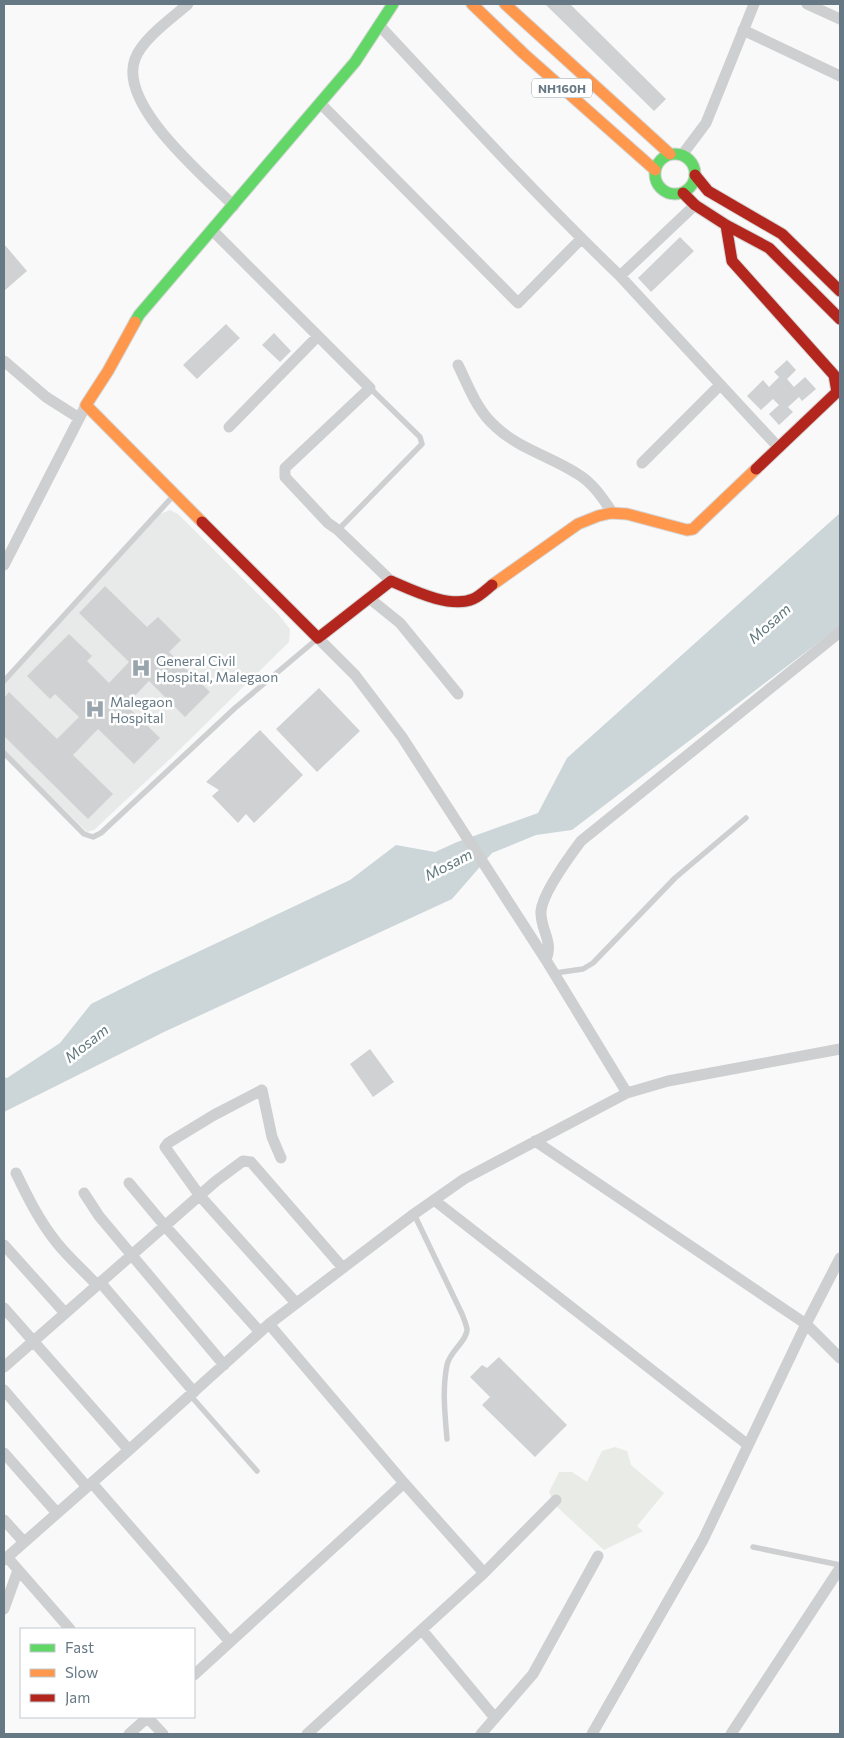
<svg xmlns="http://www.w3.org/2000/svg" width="844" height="1738" font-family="Commissioner,sans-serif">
<rect width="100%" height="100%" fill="#f9f9f9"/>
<!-- built -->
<path fill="#e8eae9" d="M170 510 178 514 278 614 290 629 289 642 171 758 94 830 87 832 4 750V685L160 514Z"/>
<!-- green -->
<path fill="#e8ebe6" d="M615 1447 627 1451 631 1465 664 1493 637 1526 643 1531 604 1550 556 1506 549 1492 559 1472H572L587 1482 602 1451Z"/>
<!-- water -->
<path fill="#ccd6d8" d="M840 513V626L572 830 536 835 492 853 452 899 164 1032 4 1112V1077L7 1078 60 1043 91 1004 151 974 350 880 396 845 435 852 457 842 538 813 567 758Z"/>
<!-- building -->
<path fill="#cfd1d2" d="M545 4H570L666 99 654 111Z
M680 237 694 251 651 292 638 278Z
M4 244 27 271 4 291Z
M226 324 240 338 197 379 183 365Z
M274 333 291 351 280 362 262 345Z
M787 360 796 370 787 379 794 387 805 377 816 389 802 401 799 397 788 407 793 412 779 425 769 414 779 405 773 399 761 410 747 396 763 380 769 387 779 377 774 372Z
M105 586 147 627 158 617 181 640 169 652 210 692 185 717 149 681 126 705 160 738 134 764 98 729 73 755 113 794 88 819 4 736V698L9 692 57 739 79 717 55 694 50 699 27 676 69 634 92 656 87 661 109 683 129 662 79 613Z
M319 688 360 731 317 772 276 729Z
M260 730 303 775 254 823 246 814 238 823 212 796 219 790 206 782Z
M370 1049 394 1082 373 1097 350 1064Z
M499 1357 567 1425 535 1457 482 1405 490 1397 470 1377 482 1365 487 1368Z"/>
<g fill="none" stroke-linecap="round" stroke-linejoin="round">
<defs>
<path id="fast" d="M655 174a20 20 0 1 1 40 0a20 20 0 1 1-40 0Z
M135 322 139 315 355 62 393 4"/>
<path id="slow" d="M472 4 523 53 655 170
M505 4 670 154
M135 322 108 371 86 405 202 522
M492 585 578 524 598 516 611 513 627 514 687 530 693 529 756 469"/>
<path id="jam" d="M695 175 708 191 782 234 840 291
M683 193 695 205 726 225 769 248 840 319
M726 225 732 261 834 375 837 392 756 469
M202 522 318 638 391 581C412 590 450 609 473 599 480 596 487 589 492 585"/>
</defs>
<!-- fast casing -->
<use href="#fast" stroke="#d5d6d7" stroke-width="13"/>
<!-- slow casing -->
<use href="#slow" stroke="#d5d6d7" stroke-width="13"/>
<!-- jam casing -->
<use href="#jam" stroke="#d5d6d7" stroke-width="13"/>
<!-- lane -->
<path stroke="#cecfd0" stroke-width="5.5" d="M338 530 422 444 420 437 370 388
M4 681 174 495
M4 753 84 834 93 837 101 833 235 708 317 639
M555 973 583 969 593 963 675 878 746 818
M414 1214 462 1314C464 1319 466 1324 467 1329 468 1340 449 1352 447 1365 442 1390 445 1414 447 1439
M190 1395 257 1471
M753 1547 840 1565"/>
<!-- street -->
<path stroke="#cecfd0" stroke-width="11" d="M188 4C172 18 142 39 135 59 118 105 204 176 234 206
M807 4 840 19
M379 25C458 110 537 196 620 276L695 205
M743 30 840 76
M321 104 518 303 581 239
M682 155 706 123 754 4
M212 230 370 388 285 468V477L328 523 338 530 391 581
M620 276 779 448
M4 361 46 397 79 418
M458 365C469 387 477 411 496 427 518 448 551 457 576 473 592 482 602 497 612 512
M229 427 318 336
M642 463 720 385
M4 565 86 405
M369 598 400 623 458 694
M318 638 355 675 402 737 546 960 627 1093 668 1081 840 1049
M546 960C554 941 540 930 541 911 543 892 569 857 581 841L840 632
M535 1141 806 1324 703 1540 592 1734
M281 1158 272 1137 262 1090 214 1115 168 1143 165 1147 200 1196 296 1303
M16 1173C28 1198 40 1222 57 1243 69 1258 84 1271 97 1285
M129 1183 165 1226 260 1332
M84 1193 99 1216 224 1365
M434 1200 748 1445
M4 1245 65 1313
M840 1258 806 1324 840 1358
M100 1282 194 1392
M4 1308 129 1450
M4 1367 216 1181 243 1161 251 1162 343 1268
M4 1390 87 1487
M4 1453 57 1513
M92 1483 230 1642
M4 1520 24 1542
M7 1557 70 1629
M4 1560 129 1450 269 1324 414 1214 464 1179 627 1093
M484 1573 556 1500
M4 1609 18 1570
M422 1630 495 1718
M194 1675 404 1483 269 1324
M147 1717 163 1734
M129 1734 148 1717
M307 1734 484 1573 404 1483
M481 1734 533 1674 598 1556
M731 1734 840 1568"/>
<!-- fast -->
<use href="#fast" stroke="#63d668" stroke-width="11"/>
<!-- slow -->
<use href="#slow" stroke="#ff974d" stroke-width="11"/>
<!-- jam -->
<use href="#jam" stroke="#b3261e" stroke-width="11"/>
</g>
<!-- icons -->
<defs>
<symbol id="hospital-bare" viewBox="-9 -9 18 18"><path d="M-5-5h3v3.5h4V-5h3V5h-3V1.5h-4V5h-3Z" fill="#99a5ac" stroke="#fff" stroke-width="2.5" paint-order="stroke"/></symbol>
</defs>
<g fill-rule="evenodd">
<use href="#hospital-bare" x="127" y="654" width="28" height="28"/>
<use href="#hospital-bare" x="81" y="695" width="28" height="28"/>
</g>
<g text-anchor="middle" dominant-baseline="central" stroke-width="5" stroke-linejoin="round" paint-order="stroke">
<!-- shield labels -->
<rect fill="#fff" stroke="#93a0a8" stroke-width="1" x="532" y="78.5" width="60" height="19" rx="4"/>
<g font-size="12" font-weight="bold" fill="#657883">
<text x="562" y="88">NH160H</text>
</g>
<!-- poi labels -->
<g font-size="14" fill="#657883" stroke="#fff" text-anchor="start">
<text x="156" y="660">General Civil<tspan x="156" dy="16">Hospital, Malegaon</tspan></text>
<text x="110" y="701">Malegaon<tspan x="110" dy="16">Hospital</tspan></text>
</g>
<!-- water labels -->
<g font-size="15" font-style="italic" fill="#5f777c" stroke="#fff">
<text transform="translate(769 623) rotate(-42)">Mosam</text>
<text transform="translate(448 864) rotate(-27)">Mosam</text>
<text transform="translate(86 1043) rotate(-38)">Mosam</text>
</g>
</g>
<!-- border -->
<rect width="844" height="1738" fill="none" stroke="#657883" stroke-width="10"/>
<!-- legend -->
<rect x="20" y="1628" width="175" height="90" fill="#ffffff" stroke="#c1c9cd"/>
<rect x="30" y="1644" width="25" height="8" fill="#63d668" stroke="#c1c9cd"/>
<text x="65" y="1653" font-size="15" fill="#657883">Fast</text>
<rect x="30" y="1669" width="25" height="8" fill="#ff974d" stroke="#c1c9cd"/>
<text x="65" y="1678" font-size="15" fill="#657883">Slow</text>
<rect x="30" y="1694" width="25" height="8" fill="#b3261e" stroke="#c1c9cd"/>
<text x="65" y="1703" font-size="15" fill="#657883">Jam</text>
</svg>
